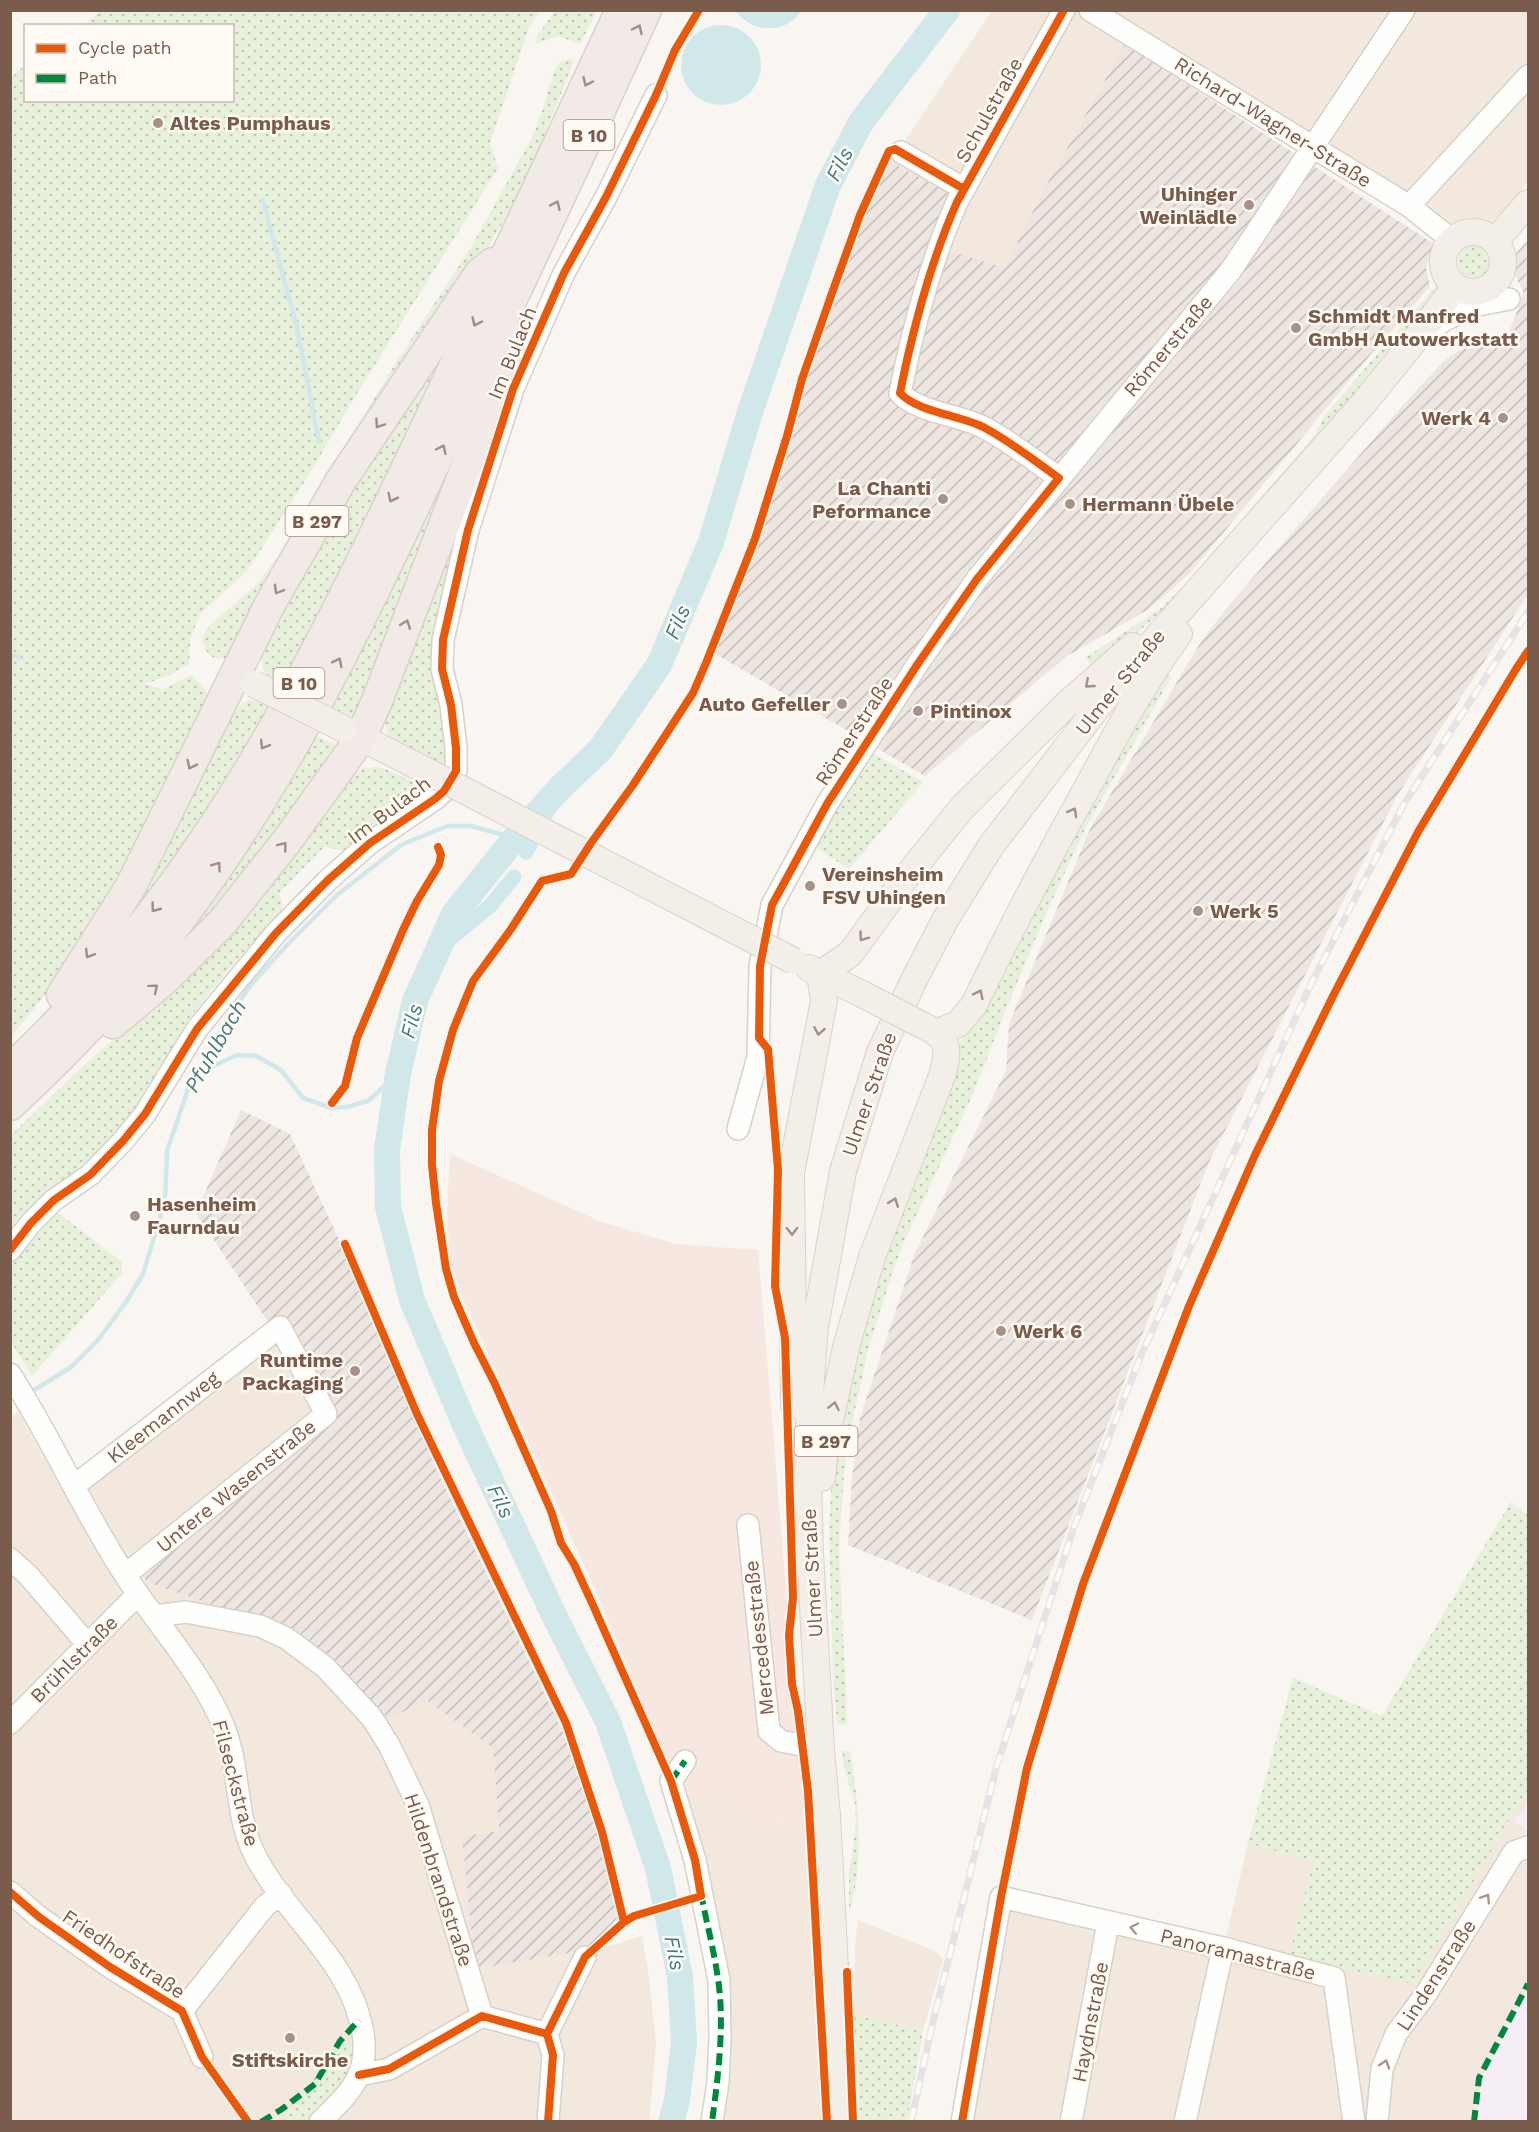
<svg xmlns="http://www.w3.org/2000/svg" width="1539" height="2132" font-family="'Work Sans',sans-serif">
<defs>
<pattern id="industrial-furrows" width="10" height="10" patternUnits="userSpaceOnUse" patternTransform="scale(1.5)"><rect width="10" height="10" fill="#ede5e0"/><path d="M-1 1l2-2M0 10L10 0M9 11l2-2" fill="none" stroke="#c5bdb8"/></pattern>
<pattern id="grass-dots" width="8" height="8" patternUnits="userSpaceOnUse" patternTransform="scale(1.5)"><rect width="8" height="8" fill="#e7f0db"/><path d="M2 2h.1M6 6h.1" fill="none" stroke="#c0c6b4" stroke-width="1.8" stroke-linecap="round"/></pattern>
</defs>
<rect width="100%" height="100%" fill="#f9f5f0"/>
<!-- residential -->
<path fill="#f2e8de" d="M992 11H1528V182L1502 212 1487 225 1472 228 1454 226 1133 29 1043 191 1005 268 931 245 955 196 891 162Z
M276 1334 326 1423 149 1583 222 1608 288 1625 335 1665 426 1700 493 1748 499 1831 463 1836 476 1969 613 1945 642 1936 648 1969 656 2044 649 2121 11 2122V1417L18 1412 66 1496Z
M1528 1793V2121L967 2122 1004 1910 1012 1903 1224 1946 1248 1843 1313 1862 1510 1819Z
M735 1798 744 1826 808 1822 815 1927 813 1986 822 2121H717L726 1980 676 1799Z
M858 1920 937 1952 943 1960 923 2031 854 2014 855 1946Z"/>
<!-- commercial -->
<path fill="#f6e8e1" d="M450 1154 602 1222 676 1244 758 1250 800 1758 808 1822 743 1826 735 1798 676 1799 639 1694 591 1580 460 1292 450 1259 447 1212Z"/>
<!-- industrial -->
<path fill="url(#industrial-furrows)" d="M1125 44 1434 244 1426 268 1430 286 1371 354 1190 573 1149 609 1067 656 925 776 712 652 761 539 814 358 864 218 891 162 955 196 931 245 1005 268 1043 191Z
M1528 240V594L1397 796 1209 1162 1032 1620 848 1545 852 1478 860 1418 915 1253 1006 1071 1009 1024 1090 829 1202 640 1229 605 1412 395 1446 359 1460 350 1500 343 1508 335 1524 293 1515 275 1512 258Z
M241 1110 290 1134 346 1255 360 1295 438 1473 562 1730 598 1834 618 1918 586 1950 475 1969 462 1836 499 1831 493 1748 426 1700 389 1719 335 1665 288 1625 222 1608 149 1583 140 1573 325 1423 276 1334 196 1213Z"/>
<!-- education -->
<path fill="#f6eef6" d="M1528 1803V1831L1514 1822Z
M1528 1986V2121H1475L1481 2078Z"/>
<!-- grass -->
<path fill="url(#grass-dots)" d="M100 11H540L529 27 490 143 498 168 353 400 307 478 247 571 200 614 190 640 189 664 168 676 145 684 163 689 192 675 208 694 139 841 78 954 11 1037V78L25 65 26 100H232V26L85 25Z
M555 11H597L580 44 558 36 535 44 536 37Z
M569 59 574 61 536 156 510 210 475 269 236 654C218 663 208 660 202 640L208 627 256 585 280 554 388 375 471 247 533 136 544 106 554 71 561 61Z
M1458 262a16 16 0 1 1 32 0a16 16 0 1 1-32 0Z
M1437 285 1439 286 1400 340 1178 597 1094 670 1086 657 1160 609 1184 586 1297 456 1316 433 1324 416Z
M468 309 287 687C274 681 263 676 261 661L258 660 298 573Z
M489 373 354 722 324 706Z
M458 525 438 640 451 770 393 743C382 726 385 720 389 702Z
M1163 671 1172 676 1085 829 1052 900 1006 1009 974 1092 906 1237 892 1273 867 1354 849 1437 844 1473 839 1547 847 1720 846 1723 841 1725 837 1722 833 1676 829 1528 833 1458 870 1298 957 1044 981 1019 999 977Z
M249 700 258 702 274 710 141 914 118 928 225 725 241 704Z
M312 734 342 748 259 863 137 992Z
M871 752 923 782 849 869 811 844Z
M380 767 400 775 432 792 348 851 324 847 279 893 284 910 247 948 190 1017 145 1095 115 1137 39 1202 11 1235V1135L84 1065 180 981 347 782 363 768Z
M57 1212 122 1262V1273L32 1376 11 1342 10 1269 16 1257Z
M1511 1502 1526 1514 1528 1512V1793L1510 1819 1413 1984 1289 1956 1313 1862 1248 1843 1293 1678 1382 1716Z
M842 1750 850 1751C859 1805 864 1858 850 1911L849 1912V1875L856 1824 855 1803 844 1767Z
M854 2014 923 2031 907 2121H860Z
M340 2041 364 2051 320 2121 282 2122Z"/>
<!-- water -->
<path fill="#d0e8ea" d="M736 11H801C786 35 751 33 736 11Z
M681 65a40 40 0 1 1 80 0a40 40 0 1 1-80 0Z"/>
<g fill="none" stroke-linecap="round" stroke-linejoin="round">
<!-- stream -->
<path stroke="#d0e8ea" stroke-width="4.5" d="M263 200 297 328 319 442
M10 655 19 657
M196 1074 237 1055 256 1056 281 1070 303 1098 332 1108 347 1107 368 1101 398 1074
M28 1394 71 1367 98 1340 126 1302 143 1274 165 1201 167 1151 188 1089 214 1043 249 987 287 945 337 895 401 845 447 826H471L515 838"/>
<!-- canal -->
<path stroke="#d0e8ea" stroke-width="15" d="M526 852 558 790
M439 948 490 906 514 877"/>
<!-- river -->
<path stroke="#d0e8ea" stroke-width="26" d="M671 2122 677 2100 684 2042 680 1977 658 1868 608 1722 553 1613 465 1425 412 1300 388 1207 387 1150 398 1074 415 1001 454 914 515 838 560 788 600 750 659 665 711 542 750 412 828 185 861 122 947 10"/>
<defs>
<path id="minor" d="M1090 10 1409 206 1452 240
M901 152 964 189
M1409 206 1528 76
M1424 336 1443 321 1473 306 1509 299
M1059 478C1035 461 1011 442 985 428 961 415 919 413 900 393 913 328 930 263 957 202L1064 10
M738 1129 758 1057 760 966 772 905 827 804 919 662 977 579 1231 270 1404 10
M10 1250 31 1223 54 1200 90 1175 123 1141 145 1114 197 1029 276 933 328 880 370 843 435 799 444 791 456 771V748L451 705 442 669 443 640 468 530 513 389 564 273 606 197 656 95
M10 1374C52 1439 83 1511 125 1575 158 1626 201 1671 224 1727 240 1767 235 1813 253 1851 283 1915 351 1959 363 2033 370 2076 348 2094 320 2122
M74 1486 280 1327 326 1414 125 1575
M748 1525 769 1731 781 1741 821 1749
M10 1559 28 1575 88 1645
M155 1616 186 1612 260 1626 286 1638 325 1667 372 1718 389 1745 418 1805 482 2016
M10 1723 138 1594
M685 1761 671 1781 695 1860 719 1980 720 2039 718 2082 712 2122
M10 1892 39 1917 110 1967 182 2011 202 2057
M182 2011 265 1906 281 1894
M482 2016 547 2034
M359 2075 389 2069 482 2016
M548 2122 553 2055 547 2034 585 1957
M962 2122 1001 1897 1223 1948 1334 1978 1354 2122
M1071 2122 1108 1923
M1185 2122 1223 1948
M1377 2122 1382 2069 1396 2034 1426 1994 1514 1852 1528 1847"/>
<path id="major" d="M1443 262a30 30 0 1 1 60 0a30 30 0 1 1-60 0Z
M1495 241 1528 203
M344 729 417 766
M809 968 862 994
M820 974 850 954 907 876 962 808 1068 703 1133 646
M938 1032 958 1024 974 1005C1009 931 1048 858 1088 786 1116 734 1144 682 1179 634
M794 1405 791 1173 824 1001 820 974
M822 1478 826 1440 846 1347 872 1257 943 1073C949 1048 949 1038 924 1026
M843 2122 827 1815 821 1749 810 1553 808 1479 809 1407 815 1327 843 1171 880 1052 915 978 945 920 991 846 1097 708 1169 623 1363 404 1411 345 1455 287"/>
<path id="highway" d="M62 995 131 886 271 602 340 482 480 273 493 263
M113 1023 164 980 221 924 286 842 341 766 361 737 377 701 475 444 512 338
M10 1070C50 1032 89 991 124 948 251 796 337 614 422 436 489 294 554 152 621 10
M10 1105C59 1060 105 1012 147 961 281 800 371 599 459 411 522 278 585 144 646 10"/>
</defs>
<!-- minor casing -->
<use href="#minor" stroke="#d7d1cb" stroke-width="24"/>
<!-- major casing -->
<use href="#major" stroke="#dad1cc" stroke-width="28"/>
<!-- highway casing -->
<use href="#highway" stroke="#dad1cc" stroke-width="33"/>
<!-- minor -->
<use href="#minor" stroke="#fefefd" stroke-width="21"/>
<!-- major -->
<use href="#major" stroke="#f3eee8" stroke-width="26"/>
<!-- highway -->
<use href="#highway" stroke="#f2eae7" stroke-width="30"/>
<defs>
<path id="rail" d="M911 2122 932 2026 997 1765 1074 1527 1142 1353 1312 982 1404 804 1528 612"/>
</defs>
<!-- rail casing -->
<use href="#rail" stroke="#e6e3e7" stroke-width="7"/>
<!-- rail -->
<use href="#rail" stroke="#fffaf3" stroke-width="4.5" stroke-dasharray="14" stroke-linecap="butt"/>
<defs>
<path id="major-bridge" d="M254 684 344 729
M417 766 794 961
M862 994 924 1026"/>
</defs>
<!-- major-bridge casing -->
<use href="#major-bridge" stroke="#dad1cc" stroke-width="28" stroke-linecap="butt"/>
<!-- major-bridge -->
<use href="#major-bridge" stroke="#f3eee8" stroke-width="26"/>
<!-- quiet -->
<path stroke="#00873e" stroke-width="6" stroke-dasharray="12 6" stroke-linecap="butt" d="M671 1781 685 1761
M701 1893C706 1921 714 1950 718 1979 725 2024 718 2077 712 2122
M261 2122 282 2109 315 2084 340 2041 359 2020
M1474 2122 1479 2078 1528 1984"/>
<defs>
<path id="cycleway" d="M332 1103 345 1086 357 1038 403 930 417 901 439 865 441 855 438 847
M345 1244 417 1414 566 1723 602 1832 624 1922
M10 1250 31 1223 54 1200 90 1175 123 1141 145 1114 197 1029 276 933 328 880 370 843 435 799 444 791 456 771V748L451 705 442 669 443 640 468 530 513 389 564 273 606 197 656 95 675 50 699 10
M10 1892 39 1917 110 1967 182 2011 202 2057 248 2122
M847 1972 853 2122
M359 2075 389 2069 482 2016 547 2034
M548 2122 553 2055 547 2034 585 1957 624 1922 634 1916 701 1896 695 1860 671 1781 592 1603 574 1564 561 1543 551 1511 494 1382 474 1343 454 1297 446 1269 436 1203 432 1165V1130L439 1081 453 1030 473 981 511 929 542 881 571 874 591 843 633 785 693 693 706 663 755 539 787 436 802 379 832 293 860 215 889 151 895 149 964 189
M827 2122 808 1791 798 1711 792 1684 789 1635 793 1598 785 1338 775 1286 778 1170 768 1049 759 1038 760 966 772 905 827 804 919 662 977 579 1059 478C1035 461 1011 442 985 428 961 415 919 413 900 393 913 328 930 263 957 202L1064 10
M962 2122 1001 1897 1027 1768 1083 1584 1189 1306 1255 1155 1334 994 1418 832 1516 669 1528 651"/>
</defs>
<!-- cycleway casing -->
<use href="#cycleway" stroke="#fffaf3" stroke-width="11"/>
<!-- cycleway -->
<use href="#cycleway" stroke="#e8590c" stroke-width="8"/>
</g>
<!-- one-way arrows -->
<defs><path id="oneway-chevron" d="M-2-3.5L2.5 0L-2 3.5" fill="none" stroke-width="1.6" stroke-linecap="round" stroke-linejoin="round" transform="scale(1.5)"/></defs>
<g stroke="#a48e83">
<use href="#oneway-chevron" transform="translate(638 29) rotate(-65)"/>
<use href="#oneway-chevron" transform="translate(587 82) rotate(115)"/>
<use href="#oneway-chevron" transform="translate(556 205) rotate(-65)"/>
<use href="#oneway-chevron" transform="translate(476 322) rotate(115)"/>
<use href="#oneway-chevron" transform="translate(379 424) rotate(124)"/>
<use href="#oneway-chevron" transform="translate(442 449) rotate(-65)"/>
<use href="#oneway-chevron" transform="translate(392 498) rotate(116)"/>
<use href="#oneway-chevron" transform="translate(278 590) rotate(120)"/>
<use href="#oneway-chevron" transform="translate(406 624) rotate(-69)"/>
<use href="#oneway-chevron" transform="translate(338 662) rotate(-63)"/>
<use href="#oneway-chevron" transform="translate(264 745) rotate(121)"/>
<use href="#oneway-chevron" transform="translate(191 765) rotate(116)"/>
<use href="#oneway-chevron" transform="translate(283 846) rotate(-52)"/>
<use href="#oneway-chevron" transform="translate(217 866) rotate(-55)"/>
<use href="#oneway-chevron" transform="translate(155 908) rotate(127)"/>
<use href="#oneway-chevron" transform="translate(89 954) rotate(122)"/>
<use href="#oneway-chevron" transform="translate(154 988) rotate(-40)"/>
</g>
<g stroke="#a48f83">
<use href="#oneway-chevron" transform="translate(1089 684) rotate(139)"/>
<use href="#oneway-chevron" transform="translate(1073 812) rotate(-61)"/>
<use href="#oneway-chevron" transform="translate(863 937) rotate(126)"/>
<use href="#oneway-chevron" transform="translate(979 994) rotate(-64)"/>
<use href="#oneway-chevron" transform="translate(819 1031) rotate(100)"/>
<use href="#oneway-chevron" transform="translate(894 1202) rotate(-69)"/>
<use href="#oneway-chevron" transform="translate(792 1231) rotate(89)"/>
<use href="#oneway-chevron" transform="translate(834 1406) rotate(-78)"/>
</g>
<g stroke="#a8958b">
<use href="#oneway-chevron" transform="translate(1486 1898) rotate(-58)"/>
<use href="#oneway-chevron" transform="translate(1134 1928) rotate(-168)"/>
<use href="#oneway-chevron" transform="translate(1385 2064) rotate(-72)"/>
</g>
<!-- markers -->
<g fill="#a69286" stroke="#fffaf3" stroke-width="2">
<circle cx="158" cy="123" r="6"/>
<circle cx="1249" cy="205" r="6"/>
<circle cx="1296" cy="328" r="6"/>
<circle cx="1503" cy="418" r="6"/>
<circle cx="943" cy="499" r="6"/>
<circle cx="1070" cy="504" r="6"/>
<circle cx="842" cy="704" r="6"/>
<circle cx="918" cy="711" r="6"/>
<circle cx="810" cy="886" r="6"/>
<circle cx="1198" cy="911" r="6"/>
<circle cx="135" cy="1216" r="6"/>
<circle cx="1001" cy="1331" r="6"/>
<circle cx="355" cy="1371" r="6"/>
<circle cx="290" cy="2038" r="6"/>
</g>
<g text-anchor="middle" dominant-baseline="central" stroke-width="5" stroke-linejoin="round" paint-order="stroke">
<!-- shield labels -->
<g fill="#fffaf3" stroke="#a28b7f" stroke-width="1.5">
<rect x="563.5" y="120" width="51" height="30" rx="4.5"/>
<rect x="285.5" y="506" width="63" height="30" rx="4.5"/>
<rect x="273.5" y="668" width="51" height="30" rx="4.5"/>
<rect x="794.5" y="1426" width="63" height="30" rx="4.5"/>
</g>
<g font-size="18" font-weight="bold" fill="#7a5c4d">
<text x="589" y="135">B 10</text>
<text x="317" y="521">B 297</text>
<text x="299" y="683">B 10</text>
<text x="826" y="1441">B 297</text>
</g>
<!-- street labels -->
<g font-size="20" fill="#7a5c4d" stroke="#fffaf3">
<text transform="translate(989 110) rotate(-61)">Schulstraße</text>
<text transform="translate(1273 122) rotate(32)">Richard-Wagner-Straße</text>
<text transform="translate(1168 346) rotate(-50)">Römerstraße</text>
<text transform="translate(512 353) rotate(-68)">Im Bulach</text>
<text transform="translate(1120 682) rotate(-51)">Ulmer Straße</text>
<text transform="translate(854 731) rotate(-57)">Römerstraße</text>
<text transform="translate(389 810) rotate(-37)">Im Bulach</text>
<text transform="translate(869 1094) rotate(-71)">Ulmer Straße</text>
<text transform="translate(163 1417) rotate(-38)">Kleemannweg</text>
<text transform="translate(236 1486) rotate(-39)">Untere Wasenstraße</text>
<text transform="translate(812 1573) rotate(-93)">Ulmer Straße</text>
<text transform="translate(759 1638) rotate(-96)">Mercedesstraße</text>
<text transform="translate(74 1659) rotate(-45)">Brühlstraße</text>
<text transform="translate(236 1783) rotate(75)">Filseckstraße</text>
<text transform="translate(439 1880) rotate(72)">Hildenbrandstraße</text>
<text transform="translate(124 1954) rotate(34)">Friedhofstraße</text>
<text transform="translate(1238 1954) rotate(14)">Panoramastraße</text>
<text transform="translate(1436 1975) rotate(-57)">Lindenstraße</text>
<text transform="translate(1090 2022) rotate(-79)">Haydnstraße</text>
</g>
<!-- poi labels -->
<g font-size="20" font-weight="bold" fill="#7a5c4d" stroke="#fffaf3" text-anchor="start">
<text x="170" y="123">Altes Pumphaus</text>
<text x="1237" y="194" text-anchor="end">Uhinger<tspan x="1237" dy="23">Weinlädle</tspan></text>
<text x="1308" y="316">Schmidt Manfred<tspan x="1308" dy="23">GmbH Autowerkstatt</tspan></text>
<text x="1491" y="418" text-anchor="end">Werk 4</text>
<text x="931" y="488" text-anchor="end">La Chanti<tspan x="931" dy="23">Peformance</tspan></text>
<text x="1082" y="504">Hermann Übele</text>
<text x="830" y="704" text-anchor="end">Auto Gefeller</text>
<text x="930" y="711">Pintinox</text>
<text x="822" y="874">Vereinsheim<tspan x="822" dy="23">FSV Uhingen</tspan></text>
<text x="1210" y="911">Werk 5</text>
<text x="147" y="1204">Hasenheim<tspan x="147" dy="23">Faurndau</tspan></text>
<text x="1013" y="1331">Werk 6</text>
<text x="343" y="1360" text-anchor="end">Runtime<tspan x="343" dy="23">Packaging</tspan></text>
<text x="290" y="2060" text-anchor="middle">Stiftskirche</text>
</g>
<!-- water labels -->
<g font-size="21" font-style="italic" fill="#437c86" stroke="#fffaf3">
<text transform="translate(839 164) rotate(-63)">Fils</text>
<text transform="translate(677 622) rotate(-67)">Fils</text>
<text transform="translate(411 1021) rotate(-75)">Fils</text>
<text transform="translate(215 1046) rotate(-60)">Pfuhlbach</text>
<text transform="translate(501 1501) rotate(64)">Fils</text>
<text transform="translate(675 1953) rotate(79)">Fils</text>
</g>
</g>
<!-- border -->
<rect width="1539" height="2132" fill="none" stroke="#7a5c4d" stroke-width="24"/>
<!-- legend -->
<rect x="24" y="24" width="210" height="78" fill="#fffaf3" stroke="#cabbb1" stroke-width="1.5"/>
<rect x="36" y="44" width="30" height="9" fill="#e8590c" stroke="#cabbb1" stroke-width="1.5"/>
<text x="78" y="54" font-size="18" fill="#7a5c4d">Cycle path</text>
<rect x="36" y="74" width="30" height="9" fill="#00873e" stroke="#cabbb1" stroke-width="1.5"/>
<text x="78" y="84" font-size="18" fill="#7a5c4d">Path</text>
</svg>
